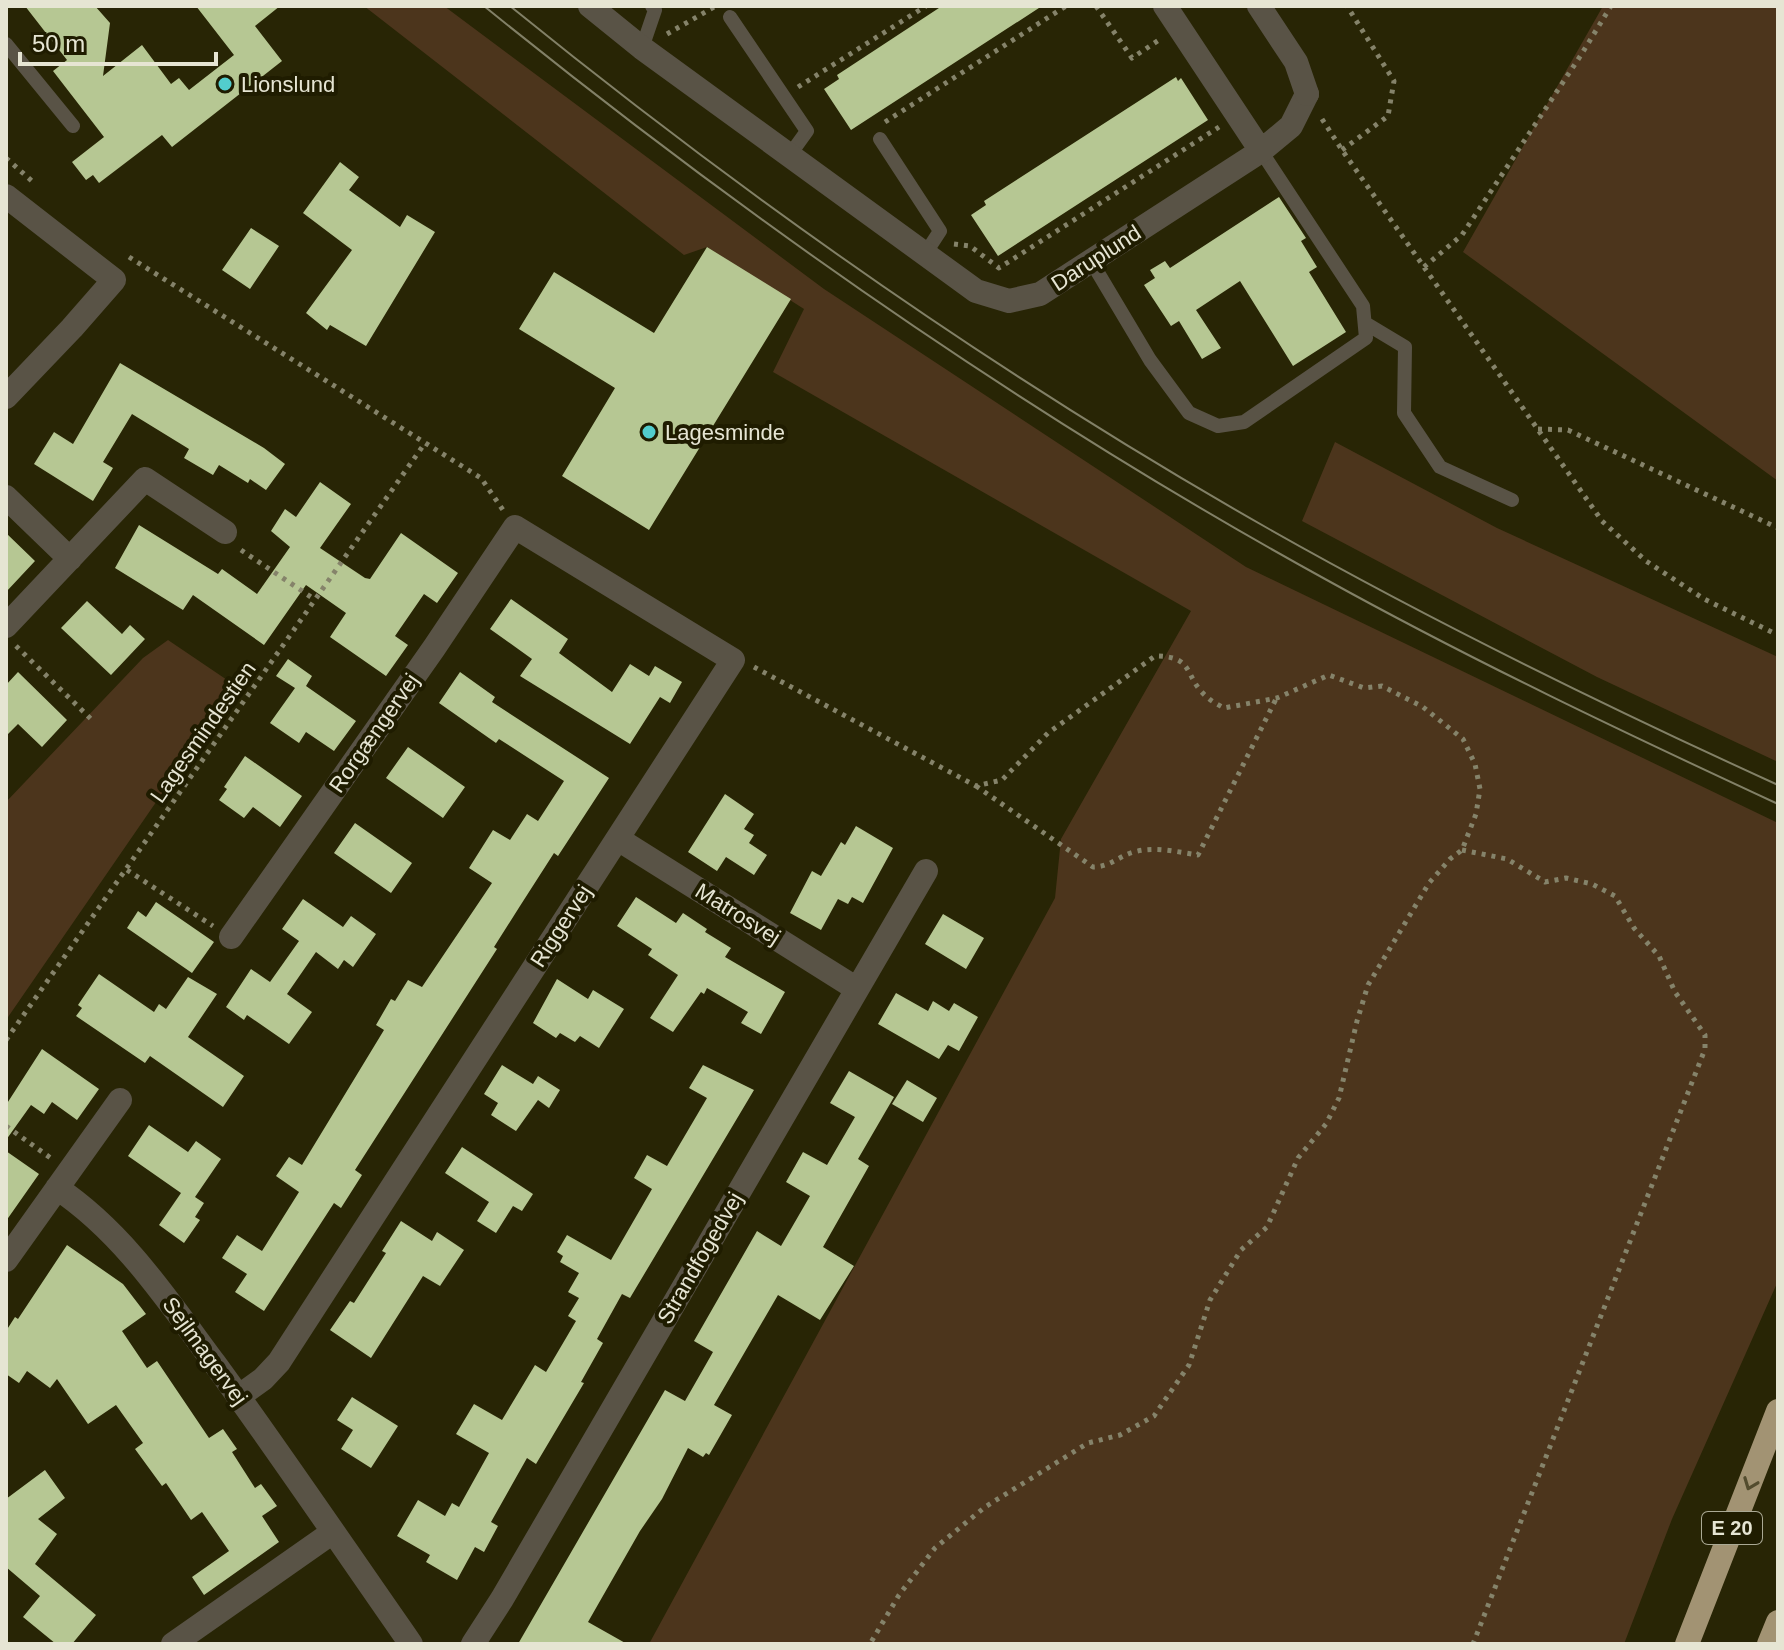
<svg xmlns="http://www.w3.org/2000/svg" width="1784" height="1650" font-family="Helvetica,sans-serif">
<rect width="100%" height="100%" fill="#282505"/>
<!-- green -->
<path fill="#4c351c" d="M364 6H444L824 289 1246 567 1778 823V1281L1672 1519 1624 1644H649L1055 898 1061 839 1191 611 773 372 804 309 707 247 684 255Z
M1603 6H1778V481L1463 252Z
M1335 442 1497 528 1778 657V762L1597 677 1302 521Z
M168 640 236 686 6 1020V802L143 658Z"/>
<!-- building -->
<path fill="#b6c793" d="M25 6H95L110 23 103 76 142 45 171 84 179 78 189 90 234 55 196 6H280L255 26 282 61 172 147 162 135 99 183 93 175 86 180 72 162 104 137 53 71 67 60Z
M942 6H1042L851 130 824 89 839 79 837 75Z
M1176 77 1178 81 1181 78 1208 120 998 256 971 215 986 205 984 201Z
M340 162 359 177 349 190 400 227 407 215 435 232 366 346 330 325 327 330 306 313 352 250 303 213Z
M1279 197 1306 238 1301 241 1317 267 1309 272 1346 332 1293 366 1240 281 1196 310 1221 348 1202 359 1179 321 1171 326 1144 285 1155 278 1150 270 1165 261 1170 268Z
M251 228 279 246 250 289 222 270Z
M707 247 791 299 649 530 562 476 615 388 519 329 554 272 654 333Z
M120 363 264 448 285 464 266 490 250 479 248 483 219 465 213 475 184 458 189 449 132 414 103 462 113 468 93 501 34 464 54 432 73 444Z
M320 482 351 504 320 548 365 578 370 579 401 533 458 573 437 603 424 594 395 636 408 645 386 676 330 637 346 613 306 585 264 645 193 595 183 610 115 568 139 525 218 574 222 569 257 594 290 547 271 531 285 509 296 517Z
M6 533 35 561 6 592Z
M511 599 568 639 559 653 612 692 630 664 649 676 655 666 682 682 670 703 660 697 630 744 520 676 532 659 490 629Z
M87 601 122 634 130 625 145 639 111 675 61 628Z
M288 659 312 676 306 686 356 721 334 751 306 732 299 743 270 723 295 688 276 676Z
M18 672 67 720 42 747 18 724 6 736V685Z
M460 672 495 697 492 702 609 778 558 856 554 853 520 906 494 947 497 949 355 1170 362 1175 341 1208 334 1203 264 1311 235 1292 247 1274 222 1258 237 1235 262 1251 299 1192 276 1176 289 1157 302 1165 384 1030 376 1025 391 999 395 1001 408 980 422 987 492 883 469 868 493 830 510 840 527 814 538 821 564 781 499 739 496 743 439 703Z
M408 747 465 787 443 818 386 778Z
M245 756 302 796 280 827 253 807 244 818 219 800 227 789 224 787Z
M725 794 754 814 744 829 754 835 749 843 767 855 754 875 726 857 717 871 688 852Z
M355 823 412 863 391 893 334 853Z
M856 826 893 848 863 903 852 897 848 904 838 899 821 930 790 913 812 871 821 876 841 842 845 845Z
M636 897 676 923 683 913 707 929 705 932 731 948 725 957 785 992 761 1034 741 1023 748 1012 707 988 704 994 701 992 673 1032 650 1018 678 975 648 955 652 949 617 926Z
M303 899 343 927 351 916 376 934 353 967 344 960 338 969 316 952 287 994 312 1012 289 1044 247 1015 244 1020 226 1007 251 969 270 982 299 941 282 929Z
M156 902 214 942 192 973 127 928 138 911 146 917Z
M943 914 984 938 966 969 925 944Z
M99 974 154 1012 159 1004 166 1009 188 977 217 994 188 1037 244 1076 223 1107 150 1056 145 1063 76 1016 82 1008 78 1005Z
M557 979 588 999 593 990 624 1009 599 1048 580 1036 575 1042 560 1033 556 1038 533 1023Z
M896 993 928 1011 933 1001 949 1011 954 1003 978 1017 959 1051 948 1045 939 1059 878 1024Z
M42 1049 99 1089 77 1120 52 1102 44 1114 31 1105 6 1140V1105Z
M502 1065 533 1084 538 1076 560 1090 549 1108 538 1100 516 1131 491 1115 498 1103 484 1094Z
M703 1065 754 1090 630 1298 622 1294 597 1339 603 1343 581 1382 584 1383 536 1464 527 1458 491 1522 498 1526 484 1552 475 1547 457 1580 426 1562 430 1555 397 1536 418 1500 445 1516 452 1503 459 1507 489 1453 456 1434 474 1404 502 1420 535 1365 546 1372 576 1321 568 1316 579 1298 568 1292 579 1273 560 1262 563 1256 557 1252 567 1235 611 1260 652 1189 634 1178 647 1155 667 1166 707 1098 689 1088Z
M849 1071 894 1097 858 1159 869 1166 823 1247 854 1266 820 1320 778 1295 714 1405 732 1415 709 1455 706 1453 703 1457 688 1448 662 1499 640 1531 588 1622 627 1644H518L665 1390 685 1401 713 1352 694 1341 757 1231 781 1246 810 1196 786 1182 803 1152 827 1165 855 1117 830 1103Z
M907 1080 937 1098 923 1122 892 1104Z
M149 1125 188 1152 196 1141 221 1159 195 1197 204 1203 195 1217 200 1220 184 1243 159 1225 181 1193 128 1156Z
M462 1147 533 1194 522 1211 513 1206 496 1233 477 1221 489 1202 445 1173Z
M6 1151 39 1174 6 1221Z
M401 1221 432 1241 437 1232 464 1250 440 1286 423 1276 371 1358 330 1330 350 1301 354 1303 386 1253 382 1251Z
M67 1245 123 1284 146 1314 122 1331 147 1368 157 1361 209 1438 223 1429 237 1449 232 1452 255 1488 261 1484 277 1506 262 1516 279 1542 204 1595 192 1577 229 1551 202 1512 191 1520 166 1483 162 1486 135 1449 143 1443 116 1405 88 1424 57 1379 50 1388 27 1371 19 1383 6 1374V1331L15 1317 18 1319Z
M352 1397 398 1426 371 1468 341 1449 353 1430 337 1420Z
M45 1470 65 1498 38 1519 57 1534 35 1564 96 1615 72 1644H56L23 1617 40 1596 6 1567V1499Z"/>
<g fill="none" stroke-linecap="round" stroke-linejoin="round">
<!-- path -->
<path stroke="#85836a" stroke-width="5" stroke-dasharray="4 6" stroke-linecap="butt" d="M1096 6 1132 58 1159 40
M667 34 714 7
M798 87 926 6
M1322 119 1342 150 1602 521 1646 561 1704 599 1778 635
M885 122 1066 6
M1342 150 1388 116 1394 81 1347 6
M6 158 33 182
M954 244 970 246 999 268 1219 127
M129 257 481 478 503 510
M1424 267 1462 235 1581 55 1611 6
M1538 429 1568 430 1778 528
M241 550 314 599
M16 646 93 721
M754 667 976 786 1002 780 1048 733 1155 656C1196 656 1183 677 1207 697 1212 702 1219 705 1224 708L1277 698 1329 675 1364 688 1382 686 1423 707 1463 739 1475 764 1480 789 1476 814 1462 850 1450 859 1429 883 1368 985 1357 1021 1339 1098 1326 1124 1298 1158 1267 1227 1241 1250 1210 1300 1189 1365 1154 1416 1120 1435 1088 1443 985 1507 935 1548 899 1595 870 1644
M976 786 1093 867C1110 867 1119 856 1134 852 1154 846 1178 852 1198 855L1276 699
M1462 850 1507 859 1545 882 1566 878 1592 884 1615 896 1634 928 1659 956 1675 992 1705 1035V1049L1473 1644
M127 870 213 926
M6 1040 425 443
M6 1126 52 1159"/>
<!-- service -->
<path stroke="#595346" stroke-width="14" d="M730 17 807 131 789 156
M6 44 73 126
M642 48 655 10 652 6
M880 139 940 231 925 254
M1091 261 1150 360 1189 413 1218 426 1244 422 1366 338 1363 306 1261 151
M1365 323 1405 347 1404 413 1440 467 1512 500"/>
<!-- minor -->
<path stroke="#595346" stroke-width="24" d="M590 6 642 48 976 291 1009 301 1040 294 1261 151 1291 126 1307 94
M1165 6 1261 151
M6 196 114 280 72 328 6 397
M6 497 70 559
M6 626 145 479 225 532
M618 839 857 989
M231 937 434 648 515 527 733 660 279 1362 263 1379 238 1397
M57 1188C124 1233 168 1301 215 1364 282 1456 346 1551 411 1644
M6 1260 120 1100
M173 1644 333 1532
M473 1644 502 1599 926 871"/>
<!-- tertiary -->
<path stroke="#595346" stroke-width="24" d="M1259 6 1296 62 1307 94"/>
<!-- motorway -->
<path stroke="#a29373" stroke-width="24" d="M1687 1644 1778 1411
M1769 1644 1778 1622"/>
<!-- tram -->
<path stroke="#828067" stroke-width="2" d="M484 6C748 220 1027 415 1325 579 1473 661 1625 733 1778 804
M510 6C749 200 1001 377 1269 529 1435 623 1605 706 1778 785"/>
</g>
<!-- one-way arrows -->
<defs><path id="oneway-chevron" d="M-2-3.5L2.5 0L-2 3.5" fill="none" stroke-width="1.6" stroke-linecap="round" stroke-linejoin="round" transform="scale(2)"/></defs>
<use stroke="#534c2e" href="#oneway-chevron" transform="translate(1750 1484) rotate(111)"/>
<!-- markers -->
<g fill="#52cdcd" stroke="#1f1c00" stroke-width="3">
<circle cx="225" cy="84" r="8"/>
<circle cx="649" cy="432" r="8"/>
</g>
<g text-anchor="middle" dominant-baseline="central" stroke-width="8" stroke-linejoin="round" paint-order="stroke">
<!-- shield labels -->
<rect fill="#1f1c00" stroke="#aaa994" stroke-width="2" x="1702" y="1512" width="60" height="32" rx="6"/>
<g font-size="20" font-weight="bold" fill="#e6e5d3">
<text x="1732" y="1528">E 20</text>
</g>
<!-- poi labels -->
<g font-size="22" fill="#e6e5d3" stroke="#1f1c00" text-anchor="start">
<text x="241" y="84">Lionslund</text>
<text x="665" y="432">Lagesminde</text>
</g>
<!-- street labels -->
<g font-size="22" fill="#e6e5d3" stroke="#1f1c00">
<text transform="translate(1096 258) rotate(-33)">Daruplund</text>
<text transform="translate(203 732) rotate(-55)">Lagesmindestien</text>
<text transform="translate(374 733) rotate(-55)">Rorgængervej</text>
<text transform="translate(738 914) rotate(32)">Matrosvej</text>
<text transform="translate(561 926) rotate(-57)">Riggervej</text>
<text transform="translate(700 1258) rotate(-60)">Strandfogedvej</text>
<text transform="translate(205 1351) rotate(54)">Sejlmagervej</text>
</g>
</g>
<!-- border -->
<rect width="1784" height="1650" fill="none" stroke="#e6e5d3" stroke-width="16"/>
<!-- scale -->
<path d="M20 52v12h196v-12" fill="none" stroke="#e6e5d3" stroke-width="4"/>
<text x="32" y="52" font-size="24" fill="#e6e5d3" stroke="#1f1c00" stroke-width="6" paint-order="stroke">50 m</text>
</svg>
